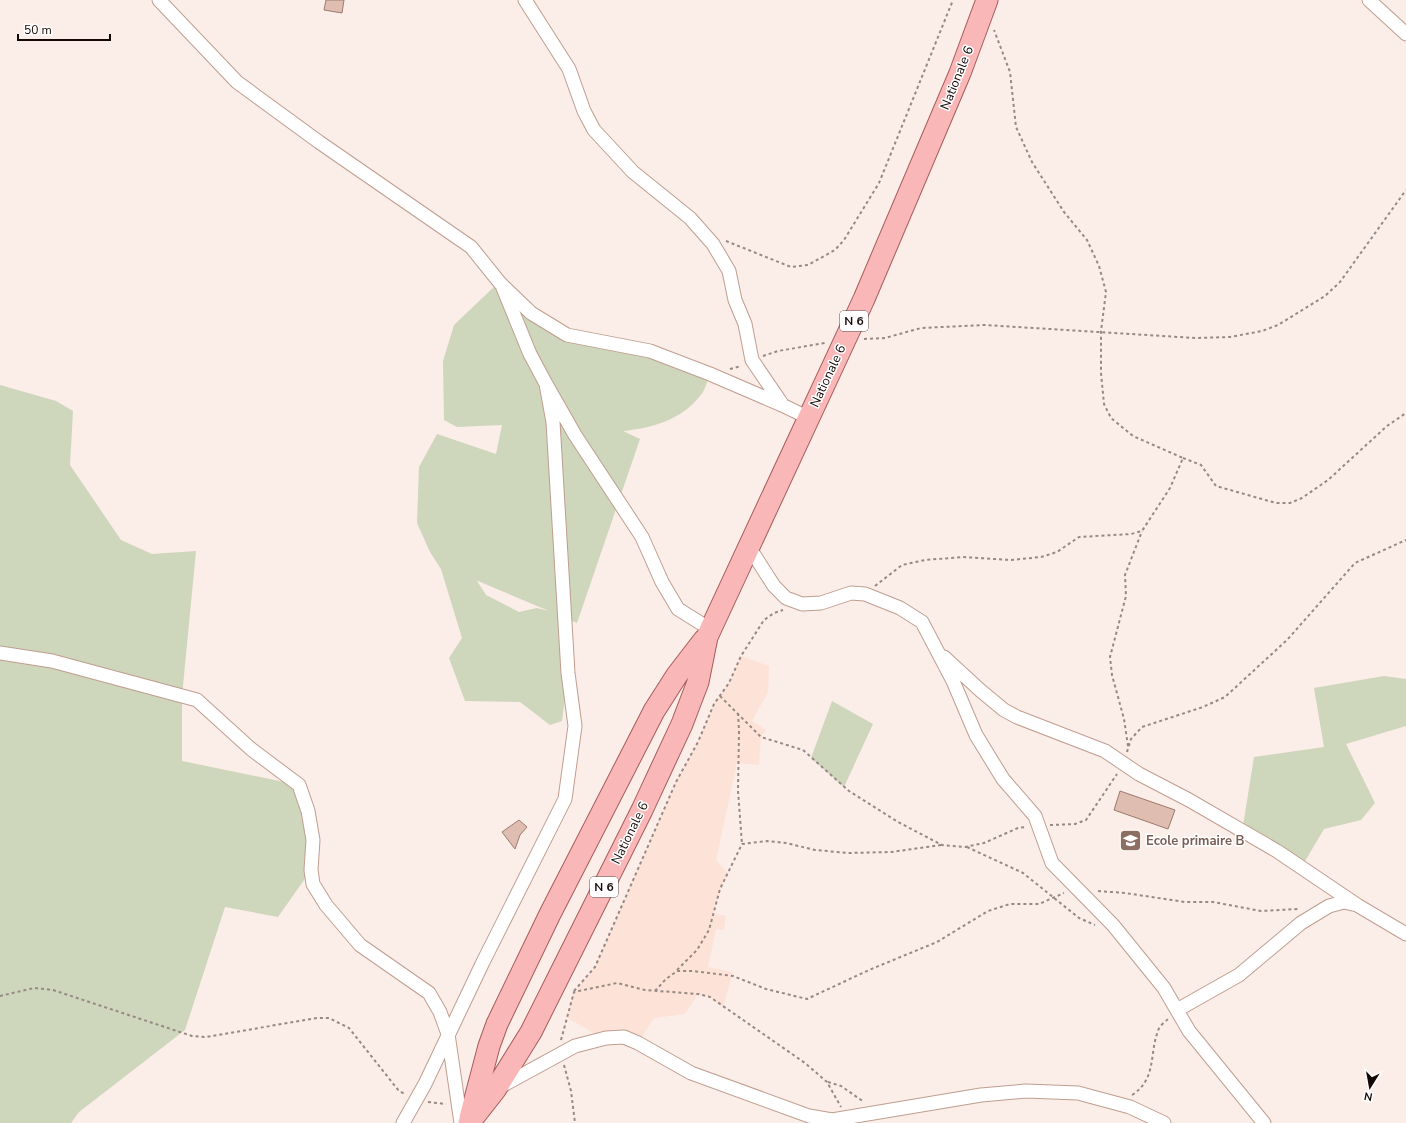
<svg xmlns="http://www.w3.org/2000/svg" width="1406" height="1123" font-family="'Nunito Sans',sans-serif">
<rect width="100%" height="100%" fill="#fbede7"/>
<!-- built -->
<path fill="#fde2d7" d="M741 656 769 666 768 692 752 721 766 730 761 737 759 765 737 763 716 860 728 873 720 889 714 913 726 916 724 930 716 929 708 967 733 972 723 1007 710 997 698 994 685 1014 654 1018 638 1043 604 1039 566 1017 574 992 595 967 676 782 698 742 714 704 729 683Z"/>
<!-- green -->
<path fill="#ced6bc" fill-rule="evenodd" d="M496 285 567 335 710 374C707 381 705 391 700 396 681 420 652 428 623 431L640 439 577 623 560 616 568 673 562 721 550 725 520 702 465 701 449 658 462 638 441 569 430 552 417 523 419 467 437 434 496 454 502 425 457 427 444 420 443 361 454 325ZM477 581H478L549 611 537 608 519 612 486 595Z
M0 385 56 401 73 411 70 465 121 540 152 554 196 551 182 696V761L299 785 311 870 278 917 225 907 185 1030 79 1112 71 1123H0Z
M1384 676 1406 679V726L1346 744 1375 803 1361 820 1324 829 1301 868 1242 832 1254 757 1324 747 1314 688Z
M832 701 873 724 844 787 811 758Z"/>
<!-- building -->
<path fill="#dfbdb0" stroke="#9b7b6e" d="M326 0H344L342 13 324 10Z
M1120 791 1175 810 1168 829 1114 810Z
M519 820 527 827 520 835 515 849 502 832Z"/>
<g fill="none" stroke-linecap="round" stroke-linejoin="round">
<defs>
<path id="minor" d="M159 0 237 82 319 142 471 247 500 283 531 313 567 335 650 351 710 374 782 405 809 418
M525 0 569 69 584 111 594 130 633 172 690 218 713 244 729 271 735 300 745 324 752 360 782 404
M1369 0 1406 34
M503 288 530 354 546 384 575 435 642 537 662 582 678 609 710 629
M749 547 774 586 786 598 802 604 821 603 851 593 865 594 900 608 922 622 953 681 976 735 1003 779 1035 816 1052 863 1113 925 1164 988 1189 1031 1264 1123
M0 653 52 661 197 700 251 749 299 785 308 811 313 840 311 870 313 884 326 905 360 945 429 993 440 1012 448 1034 461 1123
M944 657 981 691 1004 710 1017 717 1105 751 1139 774 1189 800 1277 851 1357 905
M1177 1010 1239 975 1301 923 1329 906 1344 902 1357 905 1406 934
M498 1088 575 1046 606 1038 624 1037 638 1043 691 1073 809 1116 832 1120 981 1095 1026 1091 1078 1093 1130 1107 1164 1123
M403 1123 425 1084 483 962 565 799 575 726 568 673 553 422 546 384"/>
<path id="primary" d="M470 1118 489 1046 497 1024 550 914 654 711 677 675 704 640
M469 1123 495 1090 531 1032 642 810 682 724 698 682 707 637 864 299 960 73 987 0"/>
</defs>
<!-- minor casing -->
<use href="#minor" stroke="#bf9e90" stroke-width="15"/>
<!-- primary casing -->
<use href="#primary" stroke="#a75b5b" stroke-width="23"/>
<!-- path -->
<path stroke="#968984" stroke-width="2" stroke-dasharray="3 3" stroke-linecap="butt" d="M726 241 791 267 808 265 835 250 844 240 879 183 953 0
M864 339 885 338 921 328 985 325 1195 338 1230 337 1262 331 1278 325 1325 296 1340 282 1406 190
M763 356 778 351 825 343
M730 369 741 366
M1183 458 1201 465 1216 486 1276 503H1290L1302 498 1328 480 1387 426 1406 413
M875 586 902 565 925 560 963 557 1011 560 1041 557 1057 552 1079 537 1131 534 1142 531 1170 488 1183 458 1133 436 1111 418 1104 404 1101 373V331L1106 292 1099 266 1087 240 1064 212 1032 162 1016 127 1010 72 994 30
M720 696 761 737 803 750 849 791 898 822 942 845 965 847 984 843 1018 828 1026 827
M738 713 739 731 738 791 742 844
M1128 746 1124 719 1112 675 1110 657 1126 596 1125 575 1142 531
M1127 752 1131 739 1142 727 1203 707 1225 697 1287 640 1355 563 1406 540
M1050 825 1075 824 1086 820 1117 774
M967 847 1023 873 1079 918 1095 925
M1098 891 1125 893 1185 902H1213L1261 911 1298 909
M677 970 697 950 709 930 720 889 742 844 767 841 786 843 815 850 849 853 891 852 941 845
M574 991 595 967 676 782 698 742 714 704 729 683 741 656 764 620 774 613 783 610
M655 991 666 979 677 971H693L733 976 766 989 807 999 869 970 937 942 988 911 1010 904H1039L1064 893
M0 996 34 988 53 990 192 1036 206 1037 317 1018H329L349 1028 399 1091 405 1094
M561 1040 574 992 617 983 645 990 698 994 710 997 805 1063 827 1082 841 1107
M564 1065 571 1091 575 1123
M828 1082 841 1086 864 1102
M1132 1095C1157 1079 1149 1054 1158 1031 1159 1026 1165 1022 1168 1019
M428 1102 446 1104"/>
<!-- minor -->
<use href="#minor" stroke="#fff" stroke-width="13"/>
<!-- primary -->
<use href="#primary" stroke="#fab7b8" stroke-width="21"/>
</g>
<!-- icons -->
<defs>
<symbol id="school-square" viewBox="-11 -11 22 22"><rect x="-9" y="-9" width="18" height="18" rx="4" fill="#8d6e63" stroke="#fff"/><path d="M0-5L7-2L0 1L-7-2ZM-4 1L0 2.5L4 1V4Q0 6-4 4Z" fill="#fff"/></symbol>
</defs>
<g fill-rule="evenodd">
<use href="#school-square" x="1118" y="828" width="25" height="25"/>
</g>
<g text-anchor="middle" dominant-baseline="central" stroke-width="3" stroke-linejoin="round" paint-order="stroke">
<!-- shield labels -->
<g fill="#fff" stroke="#5a5250" stroke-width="1">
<rect x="840" y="311" width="28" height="20" rx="3"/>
<rect x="590" y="877" width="28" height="20" rx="3"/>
</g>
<g font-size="12" font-weight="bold" fill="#130805">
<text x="854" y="321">N 6</text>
<text x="604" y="887">N 6</text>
</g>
<!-- street labels -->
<g font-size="13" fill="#130805" stroke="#fff">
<text transform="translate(957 78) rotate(-68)">Nationale 6</text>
<text transform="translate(828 376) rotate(-65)">Nationale 6</text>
<text transform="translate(630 833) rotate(-64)">Nationale 6</text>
</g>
<!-- education labels -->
<g font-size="13" font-weight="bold" fill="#785e54" stroke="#fff" text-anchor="start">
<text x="1146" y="841">Ecole primaire B</text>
</g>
</g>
<!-- north arrow -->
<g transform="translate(1370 1087) rotate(191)" stroke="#ffffff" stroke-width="3" paint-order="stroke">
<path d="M0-3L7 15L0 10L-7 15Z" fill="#130805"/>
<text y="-6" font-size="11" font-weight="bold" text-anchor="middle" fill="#130805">N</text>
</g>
<!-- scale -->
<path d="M18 34v6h92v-6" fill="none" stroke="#130805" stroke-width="2"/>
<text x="24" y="34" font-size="12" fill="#130805" stroke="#ffffff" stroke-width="3" paint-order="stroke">50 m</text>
</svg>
